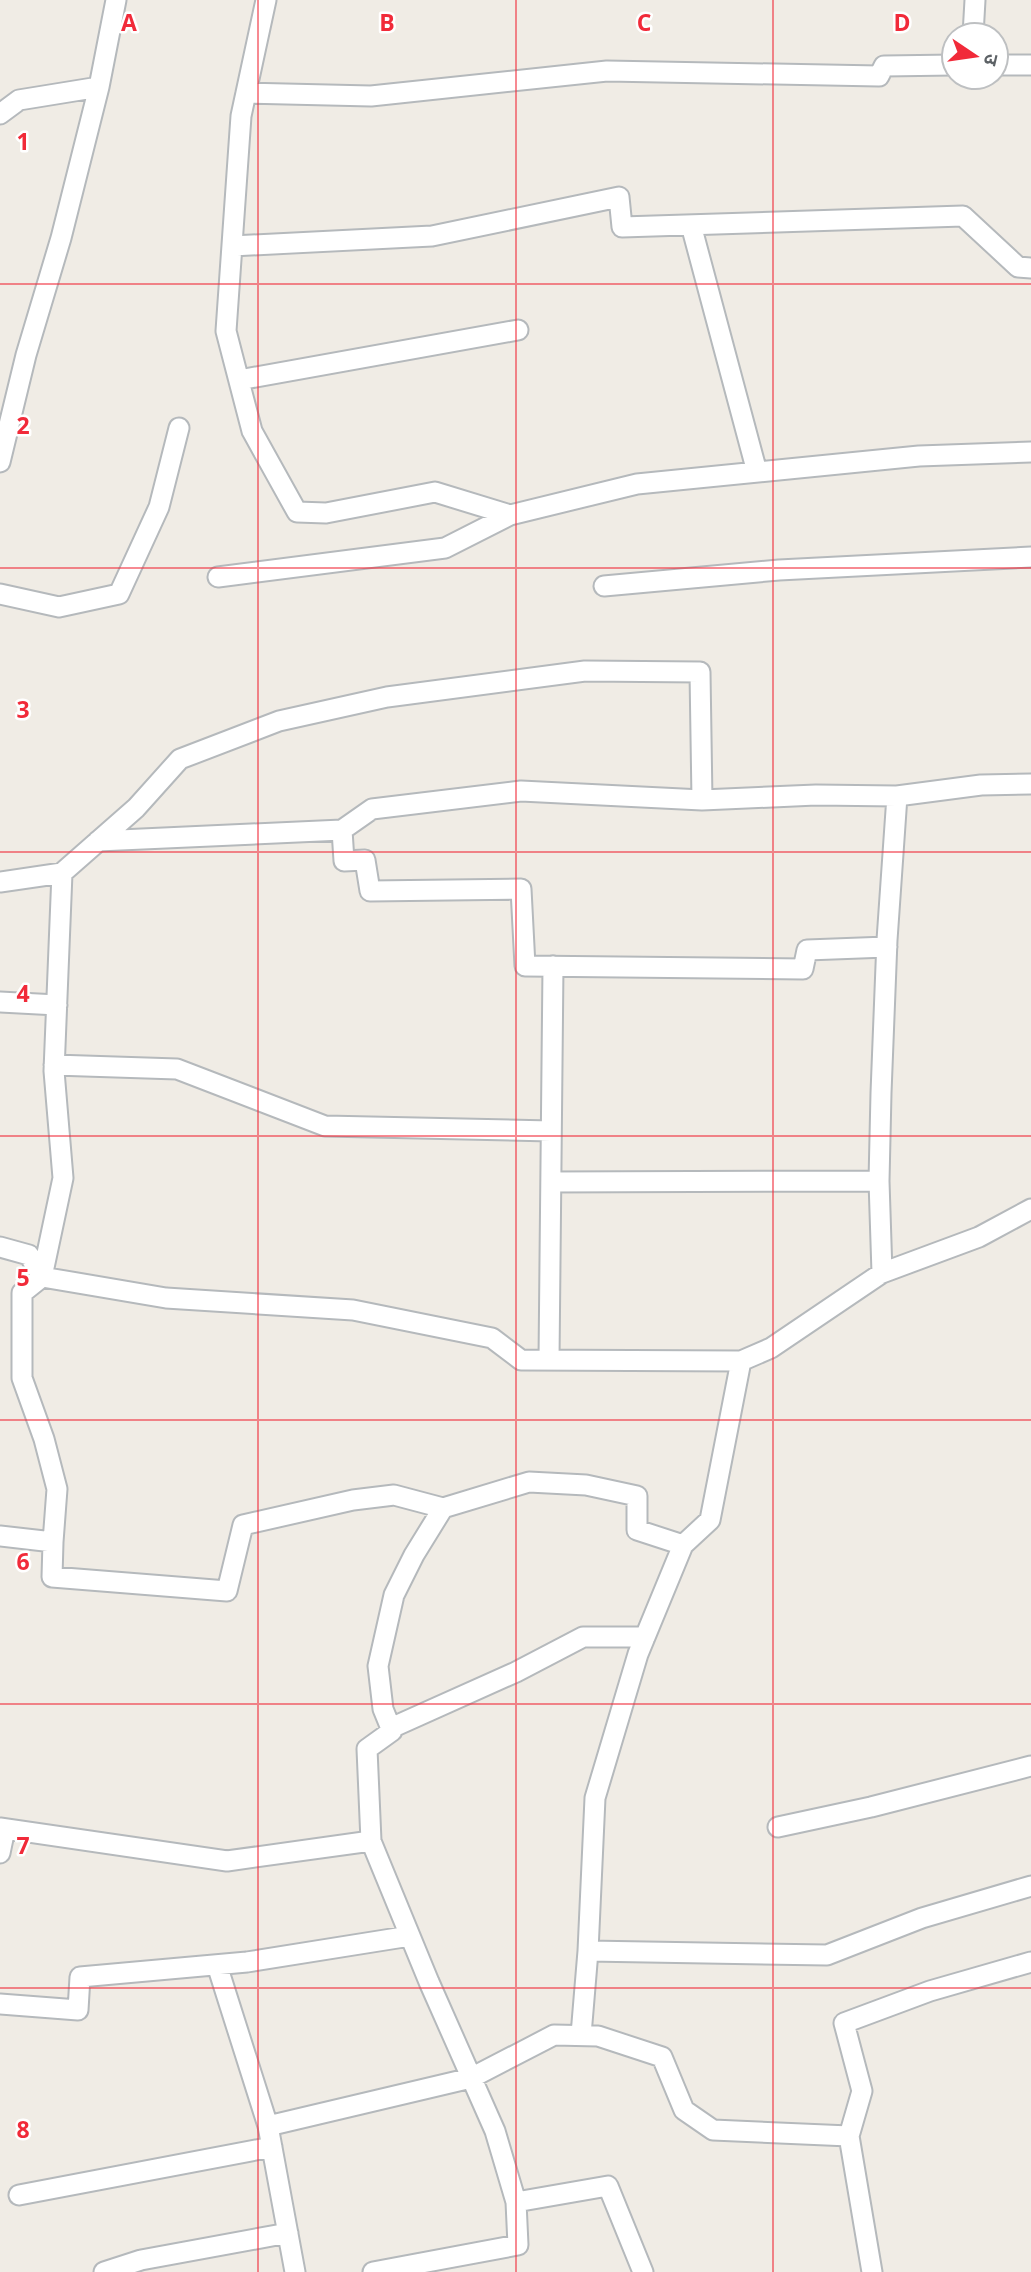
<svg xmlns="http://www.w3.org/2000/svg" width="1031" height="2272" font-family="'Open Sans','Noto Sans Devanagari',sans-serif">
<rect width="100%" height="100%" fill="#f0ece5"/>
<g fill="none" stroke-linecap="round" stroke-linejoin="round">
<defs>
<path id="minor" d="M266 0 241 116 226 331 252 431 297 512 326 513 435 492 510 515 637 484 919 456 1031 452
M973 35 975 0
M996 65H1031
M246 93 371 96 607 71 879 76 884 66 954 65
M0 114 19 100 99 87 116 0
M691 225 757 472
M232 246 432 236 619 197 622 227 963 216 1018 267 1031 268
M239 380 518 330
M0 462 26 355 61 238 99 87
M218 577 445 548 510 515
M604 586 779 570 1031 557
M0 594 59 607 119 594 159 507 179 428
M342 830 344 861 365 860 370 891 521 889 525 966 803 969 807 950 887 947
M98 841 342 830 372 809 521 791 702 800
M62 873 136 808 180 759 279 721 387 697 585 671 700 672 702 800 816 795 897 796 981 785 1031 784
M0 882 62 873 54 1071 63 1178 42 1277 22 1293V1378L44 1439 57 1489 53 1542
M0 1002 57 1005
M54 1065 177 1069 325 1126 551 1131
M551 1182 879 1181
M0 1247 29 1255 42 1277 166 1298 353 1310 492 1338 521 1360 741 1361
M882 1273 879 1181 881 1093 887 940 897 796
M549 1360 553 966
M0 1536 53 1542 52 1577 227 1591 243 1525 353 1500 394 1495 443 1508 529 1482 586 1485 637 1496V1530L683 1545
M391 1728 516 1672 583 1637H645
M778 1827 871 1807 1031 1766
M0 1828 227 1861 371 1841 429 1982 495 2131 516 2202 608 2186 643 2272
M371 1841 367 1749 392 1731 383 1709 378 1666 394 1595 414 1555 443 1508
M0 1853 5 1829
M588 1951 595 1798 638 1654 683 1545 710 1520 741 1361 771 1348 882 1273 979 1237 1031 1209
M217 1965 268 2126
M0 2004 78 2010 80 1977 247 1962 410 1936
M581 2035 588 1951 827 1955 922 1918 1031 1886
M849 2136 862 2091 844 2023 930 1991 1031 1962
M19 2195 272 2147
M104 2272 141 2260 288 2233
M295 2272 268 2126 471 2078 554 2035 598 2036 662 2057 684 2110 713 2130 849 2136 872 2272
M373 2272 518 2245 516 2202"/>
</defs>
<!-- minor casing -->
<use href="#minor" stroke="#b5b9bc" stroke-width="23"/>
<!-- minor -->
<use href="#minor" stroke="#fff" stroke-width="19"/>
</g>
<!-- grid -->
<path fill="none" stroke="#f12a39" stroke-width="2" stroke-opacity="0.55" d="M258 0V2272M516 0V2272M773 0V2272M0 284H1031M0 568H1031M0 852H1031M0 1136H1031M0 1420H1031M0 1704H1031M0 1988H1031"/>
<g font-size="23" text-anchor="middle" font-weight="bold" fill="#f12a39" stroke="#fff" stroke-width="5" stroke-linejoin="round" paint-order="stroke">
<text x="129" y="31">A</text>
<text x="387" y="31">B</text>
<text x="644" y="31">C</text>
<text x="902" y="31">D</text>
<text x="23" y="150">1</text>
<text x="23" y="434">2</text>
<text x="23" y="718">3</text>
<text x="23" y="1002">4</text>
<text x="23" y="1286">5</text>
<text x="23" y="1570">6</text>
<text x="23" y="1854">7</text>
<text x="23" y="2138">8</text>
</g>
<!-- north arrow -->
<g transform="translate(975 56) rotate(103)"><circle r="33" fill="#ffffff" stroke="#bec0c2" stroke-width="2"/>
<path d="M0-5L12 26L0 18L-12 26Z" fill="#f12a39"/>
<text y="-10" font-size="19" font-weight="bold" text-anchor="middle" fill="#5d6266">उ</text>
</g>
</svg>
